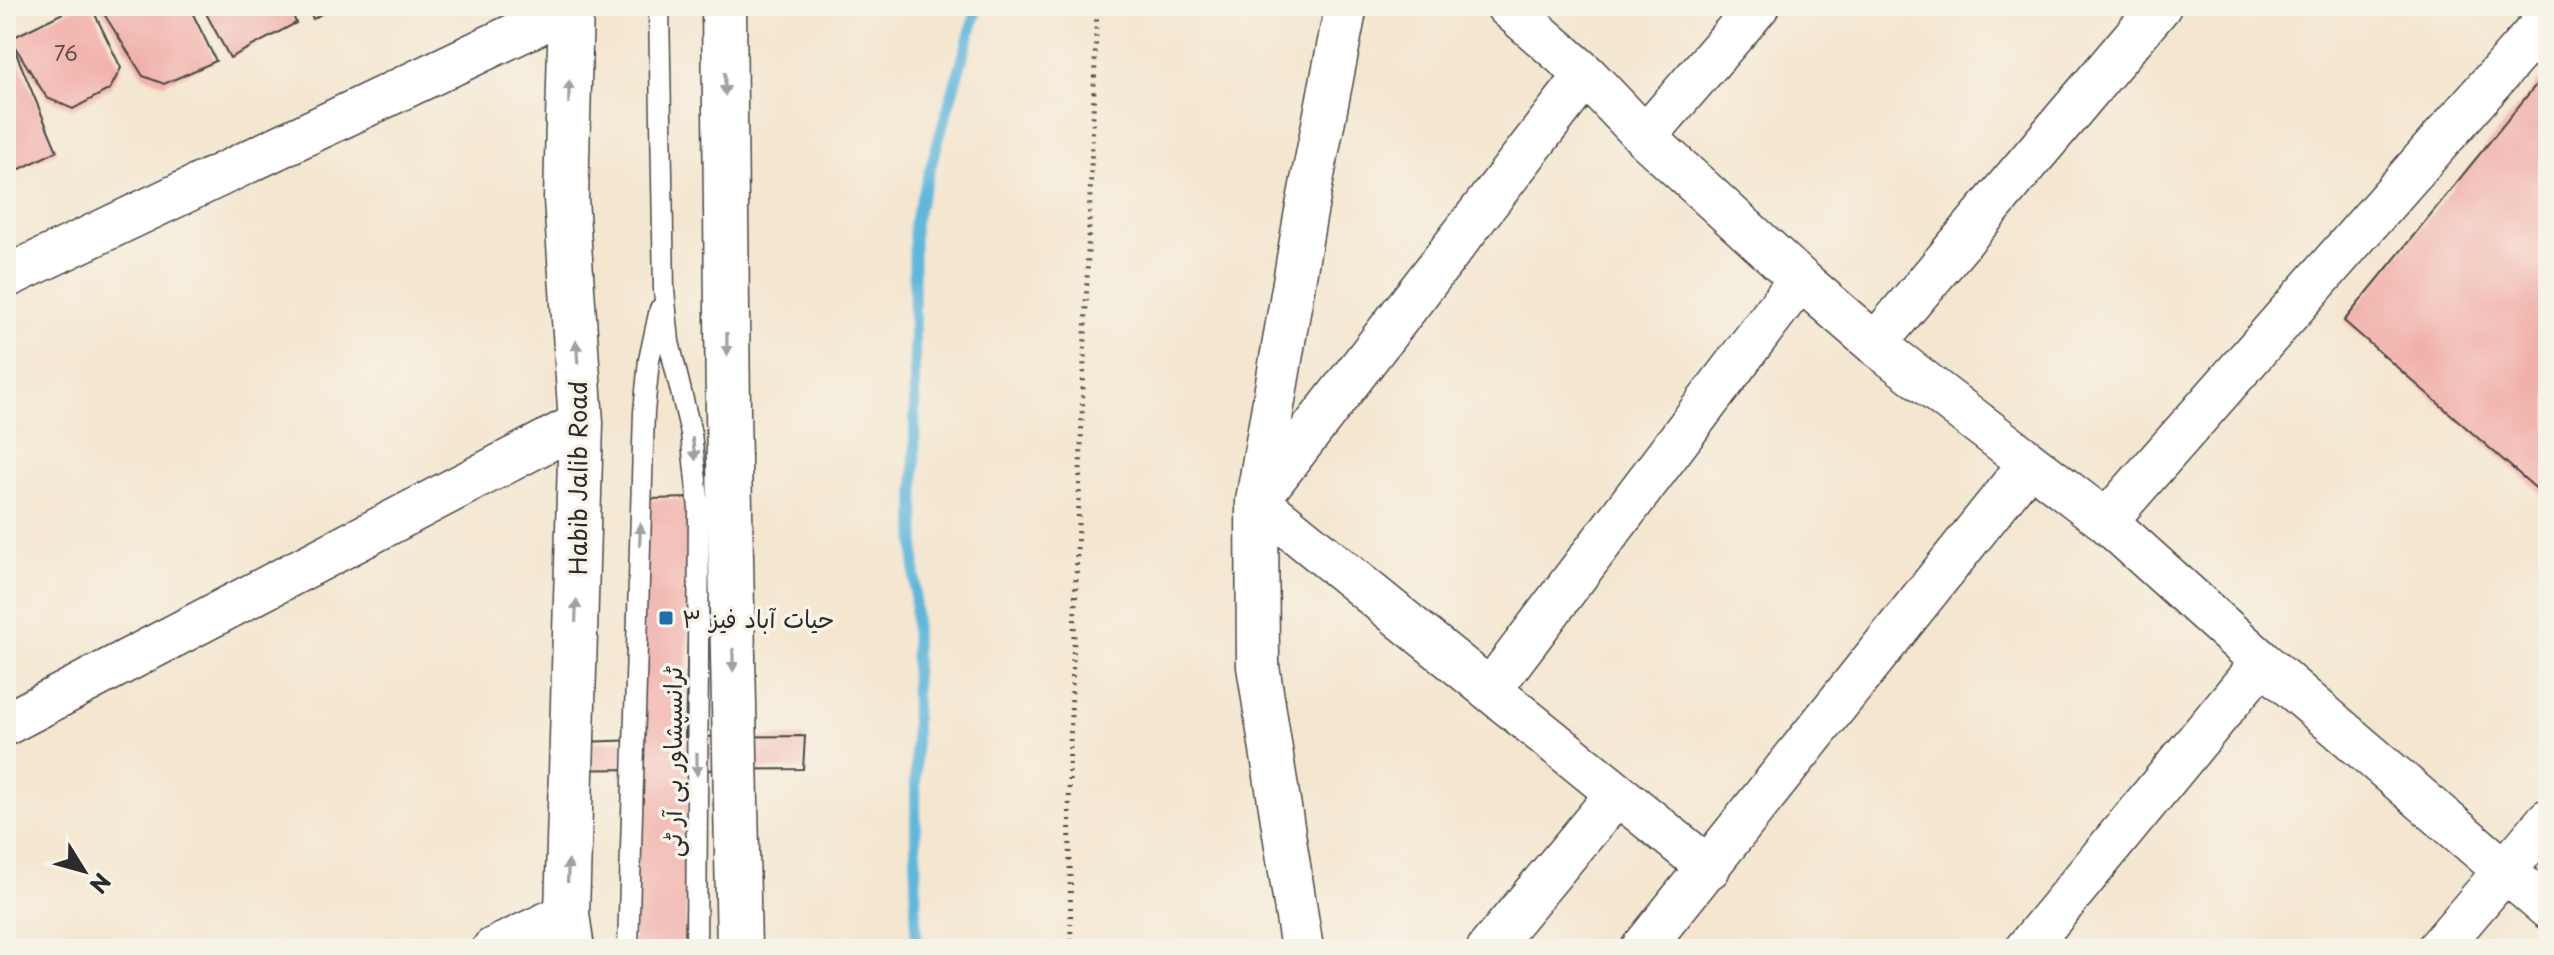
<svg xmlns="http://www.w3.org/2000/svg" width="2554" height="955" font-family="'Playpen Sans','Playpen Sans Arabic',sans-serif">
<rect width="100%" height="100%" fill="#f7f3e8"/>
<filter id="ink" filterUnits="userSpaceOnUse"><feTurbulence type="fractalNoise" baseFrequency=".0125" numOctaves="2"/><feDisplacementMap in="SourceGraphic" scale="16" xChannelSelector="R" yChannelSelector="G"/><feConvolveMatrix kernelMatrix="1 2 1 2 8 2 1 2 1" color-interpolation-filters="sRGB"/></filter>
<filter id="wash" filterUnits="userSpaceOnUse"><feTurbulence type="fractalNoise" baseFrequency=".006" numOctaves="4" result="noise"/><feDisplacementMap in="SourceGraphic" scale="32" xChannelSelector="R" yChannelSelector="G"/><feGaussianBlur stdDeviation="1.8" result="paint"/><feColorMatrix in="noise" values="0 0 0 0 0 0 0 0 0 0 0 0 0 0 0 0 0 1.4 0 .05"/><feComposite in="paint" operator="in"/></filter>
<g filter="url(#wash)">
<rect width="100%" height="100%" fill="#f4e6cf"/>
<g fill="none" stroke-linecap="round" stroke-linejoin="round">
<!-- stream -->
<path stroke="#5eb7db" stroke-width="11" d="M916 949 914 223 978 6"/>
</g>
<g id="blocks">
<!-- building -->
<path fill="#f1afa9" d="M6 6H29L6 18Z
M77 6H91L121 68 110 89 73 109 47 98 10 39Z
M99 6H189L216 61 164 84 143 76Z
M202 6H290L296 23 230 58Z
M307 6H334L313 19Z
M10 39 57 151 6 176V41Z
M2548 70V499L2344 321Z
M692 498 685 737 805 736 803 769 689 770 685 949H633L635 769 552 770V743L639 740 647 499Z"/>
</g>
</g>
<g filter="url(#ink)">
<use href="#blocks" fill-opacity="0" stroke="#494744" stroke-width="2"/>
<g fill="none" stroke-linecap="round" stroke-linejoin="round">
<defs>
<path id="service" d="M659 6 664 290 669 342 691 433 699 509 696 949
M628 949 644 412 649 360 660 309"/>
<path id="minor" d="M1507 6 1586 75 1645 137 1800 279 1875 344 2106 521 2262 662 2548 908
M1586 75 1257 501 1709 868
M1645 137 1758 6
M6 277 571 8
M1875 344 2160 6
M2106 521 2548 18
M1490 690 1800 279
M6 724 581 423
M493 949 567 914
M1302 949 1258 666 1257 501 1305 217 1346 6
M1488 949 1617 794
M1642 949 2029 464
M2026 949 2262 662
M2438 949 2548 820"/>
<path id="primary" d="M571 6 566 199 581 423 567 914 572 949
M724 6 728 412 739 949"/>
</defs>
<!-- service casing -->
<use href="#service" stroke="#494744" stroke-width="23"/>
<!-- minor casing -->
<use href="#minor" stroke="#494744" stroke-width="45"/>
<!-- primary casing -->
<use href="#primary" stroke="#494744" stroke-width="47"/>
<!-- path -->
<path stroke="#494744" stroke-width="5" stroke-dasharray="2 6" stroke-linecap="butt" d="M1071 949 1069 772 1097 6"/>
<!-- service -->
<use href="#service" stroke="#fff" stroke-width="20"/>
<!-- minor -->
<use href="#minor" stroke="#fff" stroke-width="42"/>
<!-- primary -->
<use href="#primary" stroke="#fff" stroke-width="44"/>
</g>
<!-- one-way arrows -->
<defs><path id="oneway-solid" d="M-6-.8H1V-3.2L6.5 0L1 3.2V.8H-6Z" transform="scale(2)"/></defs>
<g fill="#a0a0a0">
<use href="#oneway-solid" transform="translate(725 84) rotate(89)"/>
<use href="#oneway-solid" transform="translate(569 92) rotate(-89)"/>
<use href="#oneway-solid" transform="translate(727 344) rotate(89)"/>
<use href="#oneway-solid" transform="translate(577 352) rotate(-94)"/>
<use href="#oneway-solid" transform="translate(694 449) rotate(81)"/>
<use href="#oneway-solid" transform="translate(640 535) rotate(-88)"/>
<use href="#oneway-solid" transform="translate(576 611) rotate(-88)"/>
<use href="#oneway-solid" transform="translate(733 660) rotate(89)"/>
<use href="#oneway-solid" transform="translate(697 764) rotate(90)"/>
<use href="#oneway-solid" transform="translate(568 871) rotate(-88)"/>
</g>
</g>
<!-- markers -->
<rect fill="#1f6fb2" stroke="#f7f3e8" stroke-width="3" x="658" y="610" width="16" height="16" rx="4"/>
<g text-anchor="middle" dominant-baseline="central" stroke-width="7" stroke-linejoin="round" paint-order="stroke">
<!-- number labels -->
<g font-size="20" fill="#5c4c4a">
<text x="66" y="53">76</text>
</g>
<!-- street labels -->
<g font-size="24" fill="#2b2b2b" stroke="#f7f3e8">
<text transform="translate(577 478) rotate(-90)">Habib Jalib Road</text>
<text transform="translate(672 762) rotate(-90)">ٹرانسپشاور بی آر ٹی</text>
</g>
<!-- poi labels -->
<g font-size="24" fill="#2b2b2b" stroke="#f7f3e8" text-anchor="start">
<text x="682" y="618">حیات آباد فیز ۳</text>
</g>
</g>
<!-- margin -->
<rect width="2554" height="955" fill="none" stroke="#f7f3e8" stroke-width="32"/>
<!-- north arrow -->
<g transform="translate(84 871) rotate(127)" stroke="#f7f3e8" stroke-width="6" paint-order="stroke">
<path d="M0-6L14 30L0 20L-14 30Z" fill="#2b2b2b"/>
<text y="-12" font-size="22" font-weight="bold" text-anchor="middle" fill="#2b2b2b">N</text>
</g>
</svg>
